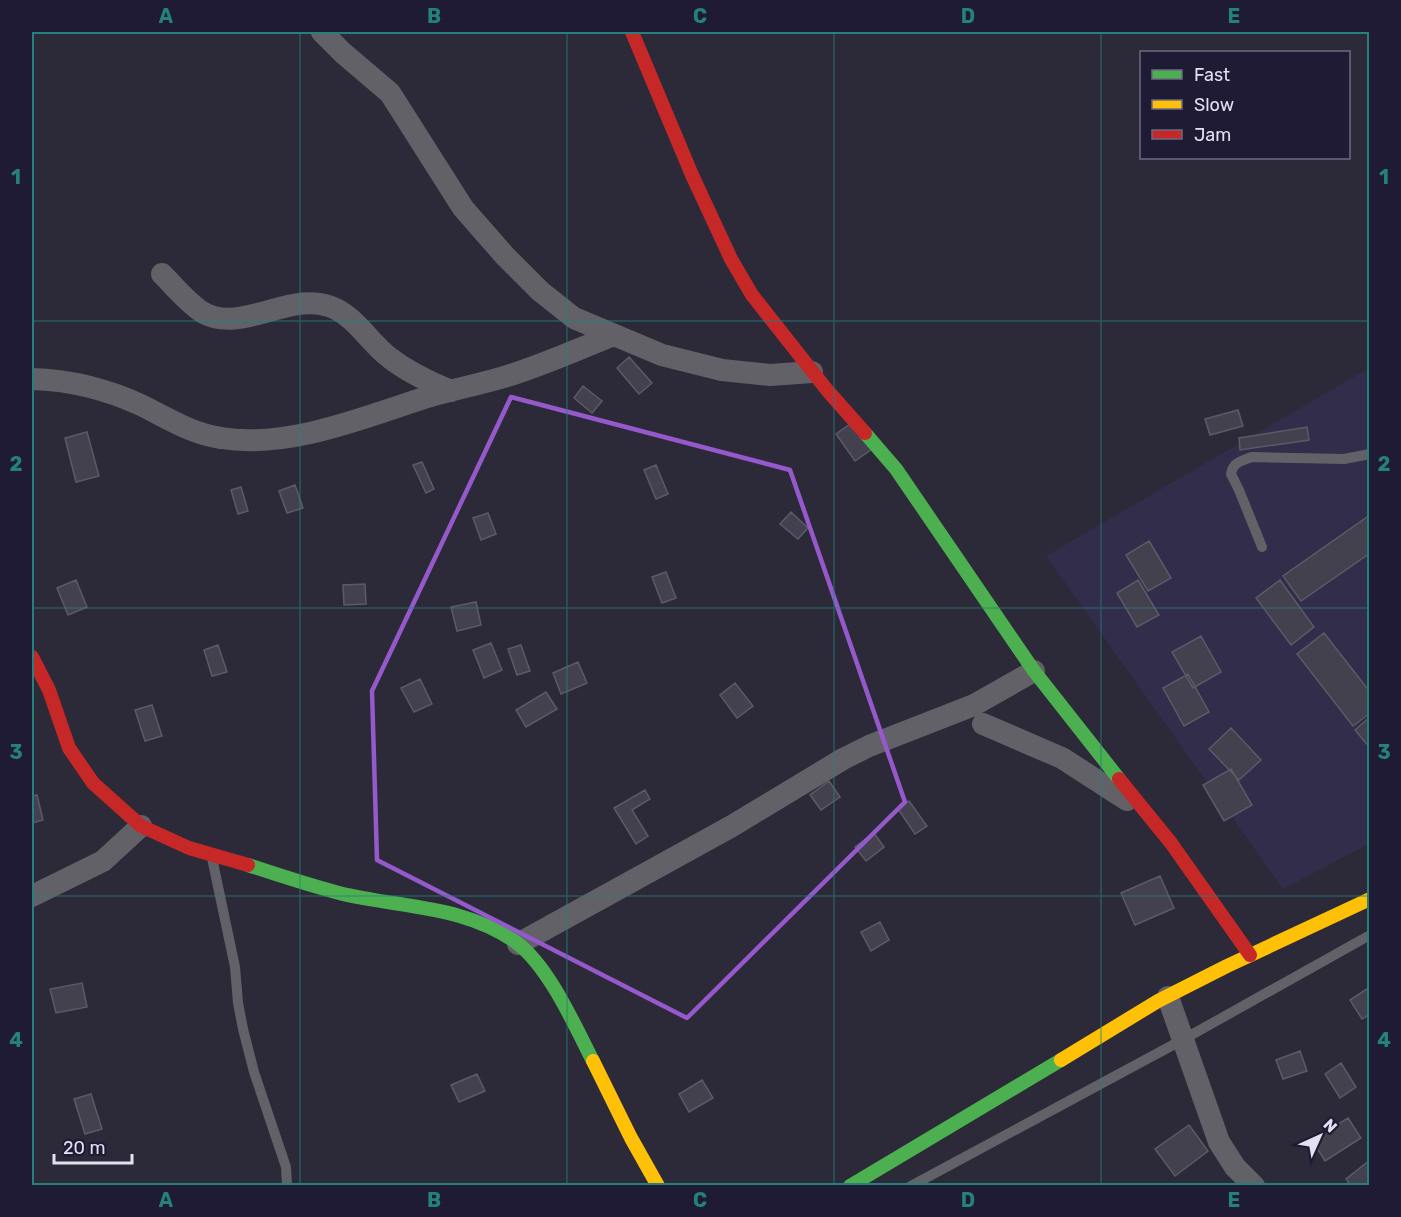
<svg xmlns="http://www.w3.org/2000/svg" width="1401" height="1217" font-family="Rubik,sans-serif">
<rect width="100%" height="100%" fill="#2c2a39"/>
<!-- built -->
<path fill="#312d4b" d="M1369 368V844L1283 889 1046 556Z"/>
<!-- building -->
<path fill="#43414e" stroke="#5c5a67" stroke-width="1.5" d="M629 357 652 383 639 394 617 368Z
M583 386 602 401 592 413 574 398Z
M1238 410 1243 426 1210 435 1205 419Z
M853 422 872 449 855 461 836 434Z
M1307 427 1309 440 1240 450 1239 438Z
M87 432 99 476 76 482 65 438Z
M422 462 434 489 426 493 413 465Z
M656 465 668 494 656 499 644 470Z
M295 485 303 508 287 513 279 491Z
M241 487 248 511 238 514 231 490Z
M791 512 808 528 798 539 780 524Z
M488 513 496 534 481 540 473 518Z
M1370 515V553L1301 601 1283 576Z
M1149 541 1171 578 1148 591 1126 555Z
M666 572 676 598 662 603 652 577Z
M76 580 87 607 68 615 57 588Z
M1138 580 1159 615 1137 627 1117 593Z
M1280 580 1314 627 1291 645 1256 598Z
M365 584 366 604 344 605 343 585Z
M476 602 481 625 457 631 451 607Z
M1324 633 1370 692V713L1353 726 1297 654Z
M1201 636 1221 672 1193 688 1172 652Z
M491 643 502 670 484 678 473 650Z
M218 645 227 672 212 676 204 650Z
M521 645 530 671 517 675 508 649Z
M578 662 587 683 561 694 553 673Z
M1188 674 1209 712 1184 726 1163 688Z
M420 679 432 704 414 712 401 688Z
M735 683 753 706 737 718 720 695Z
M546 692 557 709 526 727 516 710Z
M152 705 162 736 145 741 135 710Z
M1370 717V748L1355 730Z
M1231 728 1261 760 1239 780 1209 749Z
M1231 769 1252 805 1224 821 1203 785Z
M829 781 840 797 821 810 810 795Z
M645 790 650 799 632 810 648 836 636 844 614 808Z
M37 795 43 820 32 823V796Z
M909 801 927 826 915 834 898 809Z
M874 833 884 847 866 861 855 847Z
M1160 876 1174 908 1135 925 1121 893Z
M880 922 889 940 871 951 861 932Z
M82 983 87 1007 56 1013 50 989Z
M1370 987V1014L1362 1019 1350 1000Z
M1300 1051 1307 1071 1283 1079 1276 1060Z
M1341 1063 1356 1087 1340 1098 1325 1074Z
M477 1074 485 1091 459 1102 451 1085Z
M702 1080 713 1098 689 1112 679 1094Z
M91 1094 102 1129 85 1134 74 1099Z
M1348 1118 1361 1138 1325 1161 1312 1140Z
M1189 1125 1208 1151 1175 1176 1155 1149Z
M1370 1160V1186H1351L1346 1179Z"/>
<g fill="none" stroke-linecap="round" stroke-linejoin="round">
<!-- lane -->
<path stroke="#626167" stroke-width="10" d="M1262 547 1239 490 1231 474C1233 462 1241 461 1252 457L1344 459 1370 454
M212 858 235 967 238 1003 243 1029 254 1072 286 1167 287 1186
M911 1186 1184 1039 1370 935"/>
<!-- street -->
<path stroke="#626167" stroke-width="22" d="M322 32 343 53 390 93 463 208 505 256 540 291 574 318 662 355 722 370 770 375 812 372
M162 274C174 286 187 302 202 312 242 336 293 287 336 309 358 320 371 344 390 358 408 372 429 382 451 391
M32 379C70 380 106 389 141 405 167 418 192 434 221 438 287 449 362 418 424 398 450 390 477 385 504 377 541 366 578 349 614 335
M983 724 1062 758 1127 800
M32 896 103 861 141 826
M518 944 732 826 843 759 869 746 974 705 1034 671
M1168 997 1219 1142 1235 1167 1254 1186"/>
<!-- fast -->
<path stroke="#4caf50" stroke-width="14" d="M865 433 896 469 1034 671 1119 779
M248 865C278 875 308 885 339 893 400 908 465 905 517 943 549 967 575 1026 593 1061
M850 1186 1061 1060"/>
<!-- slow -->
<path stroke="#ffc107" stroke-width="14" d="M1061 1060 1158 1001 1227 966 1370 899
M593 1061 631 1138 658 1186"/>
<!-- jam -->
<path stroke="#c62828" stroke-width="14" d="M632 32 692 175 731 259 752 295 827 390 865 433
M32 657 49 690 69 748 93 783 141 826 189 848 248 865
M1119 779 1171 843 1250 955"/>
</g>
<!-- marked area -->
<path fill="none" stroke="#9559cc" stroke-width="4.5" stroke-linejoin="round" d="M511 397 790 470 905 802 687 1018 377 860 372 691Z"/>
<!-- grid -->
<path fill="none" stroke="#24817b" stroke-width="1.5" stroke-opacity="0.55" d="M300 32V1186M567 32V1186M834 32V1186M1101 32V1186M32 321H1370M32 608H1370M32 896H1370"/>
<!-- border -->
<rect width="1401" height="1217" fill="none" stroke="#1f1b34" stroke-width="66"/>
<!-- legend -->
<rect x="1140" y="51" width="210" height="108" fill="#1f1b34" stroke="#6d6a80" stroke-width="1.5"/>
<rect x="1152" y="70" width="30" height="9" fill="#4caf50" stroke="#6d6a80" stroke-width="1.5"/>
<text x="1194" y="81" font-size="18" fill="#e2e1f3">Fast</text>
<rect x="1152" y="100" width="30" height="9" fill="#ffc107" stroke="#6d6a80" stroke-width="1.5"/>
<text x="1194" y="111" font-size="18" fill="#e2e1f3">Slow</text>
<rect x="1152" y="130" width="30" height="9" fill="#c62828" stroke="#6d6a80" stroke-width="1.5"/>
<text x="1194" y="141" font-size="18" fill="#e2e1f3">Jam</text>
<!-- north arrow -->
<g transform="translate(1320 1136) rotate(45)" stroke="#1f1b34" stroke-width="4.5" paint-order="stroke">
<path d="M0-4.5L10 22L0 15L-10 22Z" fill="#e2e1f3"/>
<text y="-9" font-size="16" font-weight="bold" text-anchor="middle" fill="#e2e1f3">N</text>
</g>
<!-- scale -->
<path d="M54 1154v9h78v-9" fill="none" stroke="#e2e1f3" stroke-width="3"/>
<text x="63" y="1154" font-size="18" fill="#e2e1f3" stroke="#1f1b34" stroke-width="4.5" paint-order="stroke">20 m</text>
<rect x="33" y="33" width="1335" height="1151" fill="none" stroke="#24817b" stroke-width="2"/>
<g font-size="20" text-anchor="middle" font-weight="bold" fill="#24817b">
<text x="166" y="23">A</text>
<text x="434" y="23">B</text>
<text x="700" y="23">C</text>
<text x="968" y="23">D</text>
<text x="1234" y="23">E</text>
<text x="16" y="184">1</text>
<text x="1384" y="184">1</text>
<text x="16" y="471">2</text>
<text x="1384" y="471">2</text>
<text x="16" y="759">3</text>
<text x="1384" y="759">3</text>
<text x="16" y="1047">4</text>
<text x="1384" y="1047">4</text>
<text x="166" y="1207">A</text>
<text x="434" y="1207">B</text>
<text x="700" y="1207">C</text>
<text x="968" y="1207">D</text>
<text x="1234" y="1207">E</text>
</g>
</svg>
